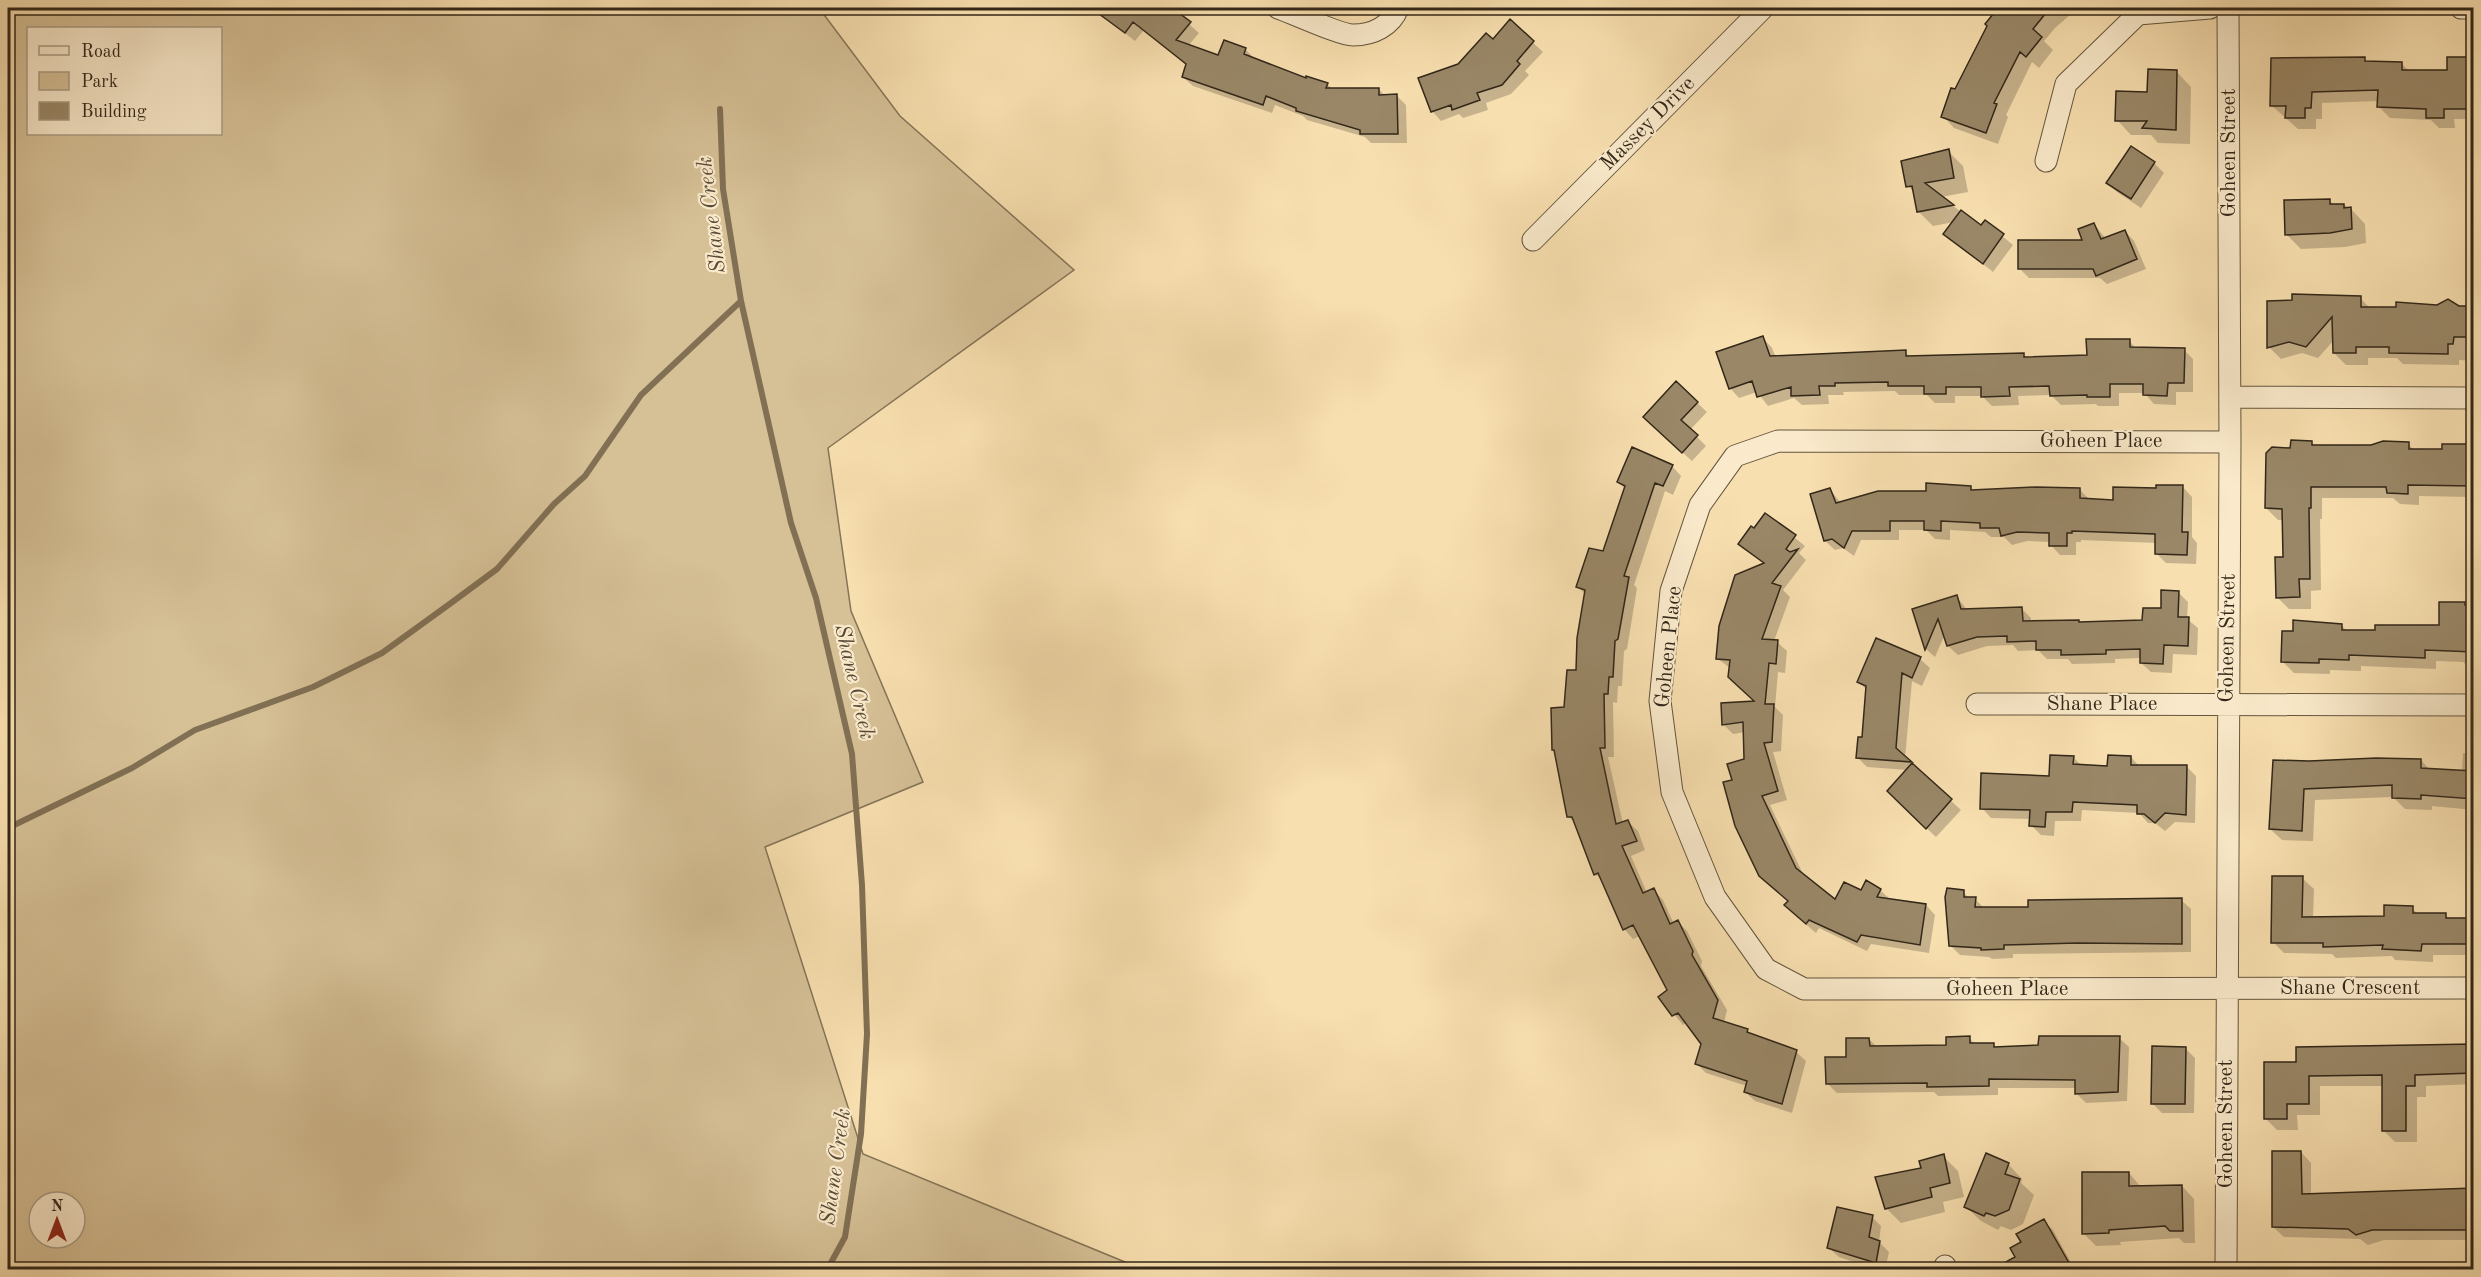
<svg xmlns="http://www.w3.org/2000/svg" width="2481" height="1277" font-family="'Old Standard TT',serif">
<rect width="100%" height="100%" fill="#f8dfaf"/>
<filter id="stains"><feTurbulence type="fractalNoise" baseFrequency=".00333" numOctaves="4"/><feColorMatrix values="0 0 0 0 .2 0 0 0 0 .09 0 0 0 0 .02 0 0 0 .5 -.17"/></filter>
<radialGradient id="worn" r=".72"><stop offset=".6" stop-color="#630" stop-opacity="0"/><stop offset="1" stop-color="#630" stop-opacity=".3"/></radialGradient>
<!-- green -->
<path fill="#d6c096" stroke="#847458" stroke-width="1.5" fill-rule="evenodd" d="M8 8H819L900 116 1074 270 828 448 851 611 923 782 765 847 863 1154 1142 1269H8ZM28 28H220V134H28ZM39 1202H75V1238H39Z"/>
<!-- shadow -->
<path fill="#0003" d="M1093 8H1171L1199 33 1188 46 1219 57 1245 49 1255 59 1307 80 1327 84 1333 90 1379 89 1385 96H1397L1406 105 1407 143H1371L1365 137 1307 120 1303 116 1275 105 1272 113 1193 86 1183 77 1188 66 1144 30 1135 41Z
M1523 8H1537L1536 12Z
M2000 8H2078L2055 28 2044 41 2053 50 2039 68 2032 62 2006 115 2008 117 1998 144 1954 128 1943 116 1989 26 1987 24Z
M1510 21 1543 52 1525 71 1529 75 1511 94 1486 103 1488 110 1463 118 1459 114 1441 121 1432 111 1459 65 1493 41Z
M2365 59 2368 62 2402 64 2409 71H2449L2474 59V119H2454L2455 128H2439L2431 120 2390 118 2379 107V101L2322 103V119H2316V129H2298L2271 105Z
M2177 72 2191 87 2190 144 2158 143 2151 135H2131L2117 120Z
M2131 148 2154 163 2164 173 2141 208 2117 192 2108 183Z
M1948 151 1963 166 1968 192 1941 197 1982 227 1985 222 2013 245 1993 272 1945 234 1954 222 1933 226 1918 211 1915 193 1908 186Z
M2330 201 2334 205H2344L2351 209 2365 224 2366 243 2345 247 2301 249 2286 234Z
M2094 224 2106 239 2125 231 2134 241 2146 269 2107 284 2100 278H2029L2019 268 2084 241Z
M2360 298 2370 308 2469 307 2474 310V361L2459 360V365L2403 364 2397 358H2368V365H2346L2334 353V340L2318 358 2302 353 2281 359 2269 347Z
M1763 338 1772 348 1776 358 1905 352 1910 357 2023 354 2027 358 2088 357 2129 341 2137 349 2184 350 2193 359V392H2176V405L2154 404 2144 393H2119V406H2098L2096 404 2061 405 2051 395 2018 396 2019 405 1992 406 1982 396H1955V403H1935L1927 395H1899L1895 391 1843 392 1844 395H1828L1829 404 1802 405 1794 398 1768 406 1757 392 1739 398 1730 388Z
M1676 383 1707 412 1690 430 1706 446 1692 461 1654 427Z
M2312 443 2315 446 2408 444 2414 450H2443L2474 446V502L2472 497 2419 496V505L2400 504 2393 498H2322V519H2320L2321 590 2311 591V609H2289L2277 597 2284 558 2283 520H2278L2266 508 2292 450Z
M1672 466 1681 476 1673 495 1665 491 1634 585 1637 588 1627 649 1624 651 1622 686H1618L1617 703 1613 702 1614 757H1608L1623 824 1628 822 1638 831 1645 850 1631 856 1647 893 1654 890 1663 900 1674 924 1678 922 1687 931 1702 961 1701 966 1727 1010 1724 1023 1796 1052 1806 1061 1792 1113 1755 1101 1745 1092 1747 1086 1706 1073 1697 1064 1703 1044 1687 1022 1683 1025 1660 997 1669 991 1640 936 1633 939 1624 929 1603 882 1596 874 1576 824 1569 817 1556 752 1554 750 1578 672 1586 595 1578 587 1604 553 1626 489 1618 482Z
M1970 487 1974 491 2079 489 2089 499 2114 501 2158 490 2183 487 2192 497V537L2197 543 2196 564 2166 563 2156 553 2157 543 2081 540V542H2076V555H2060L2051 545V542L2027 541 2012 545 2004 537H1991L1985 532 1950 530V540L1935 539 1926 530H1899V540H1861L1854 556 1843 548 1835 550 1825 541 1830 490 1841 503Z
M1766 515 1805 546 1799 553 1806 560 1783 590 1790 597 1774 641 1777 642 1787 651 1785 673 1778 672 1775 707 1783 715 1781 751 1773 752 1787 800 1770 805 1804 876 1835 901 1862 892 1880 890 1891 900 1926 905 1935 915 1929 953 1871 944 1867 951 1819 928 1816 933 1795 915 1786 905 1790 902 1734 781 1745 760V732L1733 734 1723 724 1757 702 1730 668 1718 659 1765 564 1740 544Z
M2178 592 2188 602 2187 619 2198 628 2197 655 2173 654 2172 673 2151 672 2141 663V658L2115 659V663L2072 664 2068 659H2047L2038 650 2018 651 2013 645 1987 646 1958 655 1948 646 1945 634 1935 657 1926 649 1914 610 1957 597 1967 610 2022 609 2031 618V622L2078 621 2081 624 2143 622 2162 610Z
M2441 604H2474V671L2463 662 2436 661V669L2361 666V671L2330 670V674L2294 673 2282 661 2342 626 2348 632 2440 626Z
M1920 659 1930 668 1922 686 1912 681 1905 758 1961 810 1936 837 1921 823 1908 770 1867 767 1857 757 1863 739 1867 690 1858 681Z
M2463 753 2474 754V810L2432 806V810L2405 809 2393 797 2315 800 2313 841 2282 840 2270 829 2274 762 2421 760 2430 770 2462 772Z
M2073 757 2082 766 2108 767 2131 757 2139 766H2186L2196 776 2195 823 2175 822 2165 831 2155 823H2148L2139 813 2082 810 2081 821H2055L2054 836 2041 835 2031 825V819L1991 818 1982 808 2051 778Z
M2302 878 2314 889 2313 919 2385 918 2412 908 2419 915H2445L2449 919H2474V955H2433V962L2395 960 2392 956 2336 958 2332 954 2284 953 2273 942Z
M1963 892 1970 899H1975L1985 909H2030L2181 900 2191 909V952L2013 954V958L1992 959 1989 957 1960 955 1950 945Z
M1969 1038 1976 1045H1993L1996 1048 2040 1046 2119 1038 2129 1047 2127 1101 2086 1103 2076 1093V1088H1998V1095L1938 1096 1934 1092 1837 1093 1827 1083 1848 1058 1869 1039 1877 1047 1947 1046Z
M2474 1045V1084L2426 1086V1097H2417V1142H2395L2383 1130V1086H2320V1115H2297L2298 1130H2277L2265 1118 2297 1063Z
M2185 1048 2195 1058 2194 1113H2162L2152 1103Z
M2301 1152 2311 1163V1195L2474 1201V1240H2384L2368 1245 2360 1239 2284 1237 2273 1227Z
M1943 1156 1958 1171 1964 1197 1943 1202 1945 1212 1901 1223 1886 1208 1923 1169Z
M2008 1164 2022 1179 2021 1183 2034 1195 2023 1224 2011 1230 2001 1226 1998 1230 1981 1221 1966 1207Z
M2129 1173 2141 1187 2182 1186 2194 1199 2195 1243H2184L2179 1238 2120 1242 2121 1245 2096 1246 2083 1233Z
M1872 1217 1881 1226 1879 1242 1889 1252 1885 1270H1878L1839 1257 1829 1248Z
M2044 1221 2053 1230 2075 1270H2010L2007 1263 2017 1257 2023 1243Z"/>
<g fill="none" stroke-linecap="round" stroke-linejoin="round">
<!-- stream -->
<path stroke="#817054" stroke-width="6" d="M720 109 723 189 741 301 791 523 816 598 852 754 862 885 867 1034 861 1134 845 1237 827 1270
M8 828 132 768 195 730 313 687 382 653 451 603 497 569 554 504 585 476 641 395 741 301"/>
</g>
<!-- building -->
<path fill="#998767" stroke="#322719" stroke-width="1.5" d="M1091 8H1172L1191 22 1176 40 1218 55 1224 40 1246 48 1244 54 1306 78V76L1328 83 1326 88H1379V95L1397 94 1398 134H1360V130L1296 111V108L1266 96 1263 105 1182 77 1186 64 1133 22 1125 33Z
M1998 8H2050L2033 29 2042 37 2026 57 2020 52 1994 103 1997 104 1986 133 1941 117 1951 88 1955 89 1987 26 1985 24Z
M1510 19 1534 41 1517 61 1520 64 1502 85 1477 93 1480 100 1452 110 1451 105 1431 112 1418 78 1458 64 1486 33 1493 39Z
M2365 57V61L2402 62V70H2447V57H2474V109H2444V118H2426V109L2377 107 2378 90 2312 92 2311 108H2305V118H2285L2286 106H2270L2271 58Z
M2148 69 2177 70 2176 130 2142 128 2147 121H2115L2116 91 2147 92Z
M2131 146 2155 162 2131 199 2106 183Z
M1949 149 1954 178 1925 183 1954 205 1917 212 1912 186 1906 187 1901 161Z
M2330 199V204H2344V208L2351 207 2352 229 2330 233 2285 235 2284 200Z
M1961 210 1981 225 1985 220 2004 234 1983 264 1943 234Z
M2094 223 2101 239 2125 230 2137 259 2096 276 2093 269H2018V240H2082L2078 229Z
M2292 294 2361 296V307H2396V302L2437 305 2448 299 2459 306H2469L2468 337H2454L2453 344H2448V354L2389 353V347H2356V353H2333L2332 317 2306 347 2289 342 2267 348V301L2292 300Z
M1763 336 1770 356 1906 350V356L2024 353V357L2087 355 2086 339H2130V347L2185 348 2184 383H2168L2167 396 2143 395V384H2110V397H2087V395L2050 396 2049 386 2009 387 2010 396 1981 397V387H1946V394H1924V386H1888V382L1835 383V386H1819L1820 395 1791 396V387L1757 397 1752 381 1729 389 1716 352Z
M1676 381 1698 402 1681 420 1698 435 1682 453 1643 417Z
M2291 440 2312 441V445H2371L2383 441 2409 442V449H2442V444H2474V486L2408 485V494L2387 493 2386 487H2311V508H2309L2310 579H2299L2300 597 2276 598 2275 557H2283L2282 509 2265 508 2266 453 2272 447 2290 448Z
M1632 447 1673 465 1663 486 1655 483 1624 576 1629 577 1618 639 1615 641 1613 677H1609L1608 694H1604L1605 748H1600L1616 824 1628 820 1637 841 1622 846 1643 893 1654 888 1670 924 1678 920 1693 951 1692 955 1718 1000 1713 1018 1748 1029 1747 1032 1797 1050 1782 1104 1744 1092 1747 1081 1695 1064 1701 1044 1678 1013 1672 1016 1658 997 1667 990 1633 925 1623 930 1598 873 1594 875 1572 817H1567L1554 750H1552L1551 708 1564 707 1567 670H1576L1577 638 1585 590 1576 587 1589 548 1603 551 1625 486 1617 482Z
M1926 483 1971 486V490L2036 487 2080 488V498L2113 500V487L2156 488V485H2183L2182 532H2188L2187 555 2155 554V534L2072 531V533H2067V546H2049V533L2017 532 2001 536 1999 528H1980V523L1941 521V531L1924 530V521H1890V531H1852L1844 548 1832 539 1824 541 1810 494 1830 488 1836 503 1878 491H1926Z
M1765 513 1796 535 1786 549 1790 552 1798 549 1772 583 1781 586 1762 639 1778 640 1776 664 1769 663 1765 704H1774L1772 742 1764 743 1778 791 1762 796 1796 868 1835 899 1844 882 1861 890 1866 880 1881 889 1877 897 1926 904 1920 945 1861 935 1857 942 1809 920 1806 924 1784 905 1788 901 1759 876 1735 826 1723 782 1732 780 1727 764 1744 759 1743 722 1722 725 1721 703 1754 701 1728 677 1730 660 1716 659 1719 626 1735 575 1764 563 1738 544 1751 526 1754 528Z
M2161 590 2179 591 2178 617H2189L2188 646 2164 645 2163 664 2140 663V649L2106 650V654L2061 655V650H2036V641L2007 642V636L1977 637 1947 646 1938 619 1925 650 1912 609 1957 595 1961 609 2022 607 2023 621 2079 620V622L2142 620 2143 608H2161Z
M2439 602H2465V605L2474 606V652L2425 650V658L2349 655V660L2319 659V663L2281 662 2282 631H2293V620L2342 624V630H2375V625H2439Z
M1876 638 1921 657 1912 678 1902 673 1896 748 1912 762 1856 758 1858 737H1862L1866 686 1857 682Z
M2050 755 2074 756 2073 764 2107 766 2108 755 2131 756V765H2187L2186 815 2165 813 2155 823 2144 814H2137V805L2073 802 2072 812H2046L2045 827 2029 826 2030 810 1980 809 1981 773 2049 776Z
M2376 758 2421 759V768L2474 771V799L2421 795V799L2392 798V785L2304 789 2302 831 2269 829 2273 760 2309 761Z
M1912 763 1952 799 1926 829 1887 791Z
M2272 876H2303L2302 917 2384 916V905L2413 906V913H2446V918H2474V944H2422L2421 951 2382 949 2383 945 2323 947V943H2271Z
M1947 888 1964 890V897H1976L1975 907H2028V900L2182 898V944L2077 943 2004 945V949L1981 950V948L1949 946 1945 897Z
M1970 1036V1043H1994V1047L2038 1045 2039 1036H2120L2118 1092 2075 1094V1080L1989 1079V1086L1927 1087V1083L1826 1084 1825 1057H1846V1038H1869L1870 1046 1946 1045V1037Z
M2474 1044V1073L2415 1075V1086H2406V1131H2382V1075L2309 1076V1104H2287V1119H2264V1062H2296V1047Z
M2152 1046 2186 1047 2185 1104H2151Z
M2272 1151H2301L2302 1194 2474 1188V1230H2372L2356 1235 2348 1229 2272 1227Z
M1986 1153 2009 1163 2005 1174 2020 1179 2009 1210 1995 1216 1986 1213 1984 1216 1964 1207Z
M1944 1154 1950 1183 1930 1188 1932 1197 1885 1209 1875 1177 1921 1168 1919 1161Z
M2082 1172H2129V1186L2182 1185 2183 1231H2170L2165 1226 2109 1230V1233L2082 1234Z
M1837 1207 1873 1215 1869 1237 1880 1241 1876 1263 1827 1248Z
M2044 1219 2069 1263 2057 1269H1993L2015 1257 2010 1248 2021 1242 2016 1234Z"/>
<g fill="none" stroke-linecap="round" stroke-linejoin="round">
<defs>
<path id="minor" d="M1278 8C1293 13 1340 35 1353 35 1373 35 1391 26 1398 8
M2461 8H2474
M2046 161 2066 84 2138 14 2210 8
M1533 240 1763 8
M2230 397 2474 398
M2230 442 1778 441 1735 456 1700 505 1671 591 1660 701 1672 792 1715 897 1766 969 1804 989 2474 988
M1977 704 2474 705
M1945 1266 1947 1270
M2226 1270 2230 442 2228 8"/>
</defs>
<!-- minor casing -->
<use href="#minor" stroke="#64553e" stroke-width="23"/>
<!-- minor -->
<use href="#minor" stroke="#faeacb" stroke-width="21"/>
</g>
<g text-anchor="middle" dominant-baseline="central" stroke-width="4.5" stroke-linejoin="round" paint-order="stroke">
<!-- street labels -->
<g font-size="21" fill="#322719" stroke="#faeacb">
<text transform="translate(1648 124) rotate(-45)">Massey Drive</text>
<text transform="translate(2229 153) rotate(-90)">Goheen Street</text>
<text x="2101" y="441">Goheen Place</text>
<text transform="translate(2228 638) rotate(-89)">Goheen Street</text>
<text transform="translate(1669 647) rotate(-84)">Goheen Place</text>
<text x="2102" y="704">Shane Place</text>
<text x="2350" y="988">Shane Crescent</text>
<text x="2007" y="989">Goheen Place</text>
<text transform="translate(2226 1124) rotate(-90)">Goheen Street</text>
</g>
<!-- water labels -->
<g font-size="22" font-style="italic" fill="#594b37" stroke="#faeacb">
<text transform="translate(712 215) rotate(-97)">Shane Creek</text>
<text transform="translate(854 682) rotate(77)">Shane Creek</text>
<text transform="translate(836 1167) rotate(-82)">Shane Creek</text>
</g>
</g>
<!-- margin -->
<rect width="2481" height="1277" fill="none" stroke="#f8dfaf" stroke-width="30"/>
<rect x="9" y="9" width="2463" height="1259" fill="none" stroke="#322719" stroke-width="3"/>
<rect x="15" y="15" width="2451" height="1247" fill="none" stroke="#322719" stroke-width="1.5"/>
<!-- legend -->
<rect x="27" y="27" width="195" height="108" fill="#faeacb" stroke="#aa9c84" stroke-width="1.5"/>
<rect x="39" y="46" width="30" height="9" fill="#faeacb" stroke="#aa9c84" stroke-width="1.5"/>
<text x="81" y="57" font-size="18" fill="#322719">Road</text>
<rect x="39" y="72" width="30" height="18" fill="#d6c096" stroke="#aa9c84" stroke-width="1.5"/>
<text x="81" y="87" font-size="18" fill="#322719">Park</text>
<rect x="39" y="102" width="30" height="18" fill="#998767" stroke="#aa9c84" stroke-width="1.5"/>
<text x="81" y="117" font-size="18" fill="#322719">Building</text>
<!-- north arrow -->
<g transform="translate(57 1220)"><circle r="28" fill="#faeacb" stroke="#aa9c84" stroke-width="1.5"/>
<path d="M0-4.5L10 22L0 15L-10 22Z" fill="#8f2418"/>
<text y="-9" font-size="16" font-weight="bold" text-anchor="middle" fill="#322719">N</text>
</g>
<rect width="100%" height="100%" filter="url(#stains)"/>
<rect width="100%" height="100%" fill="url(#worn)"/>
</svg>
